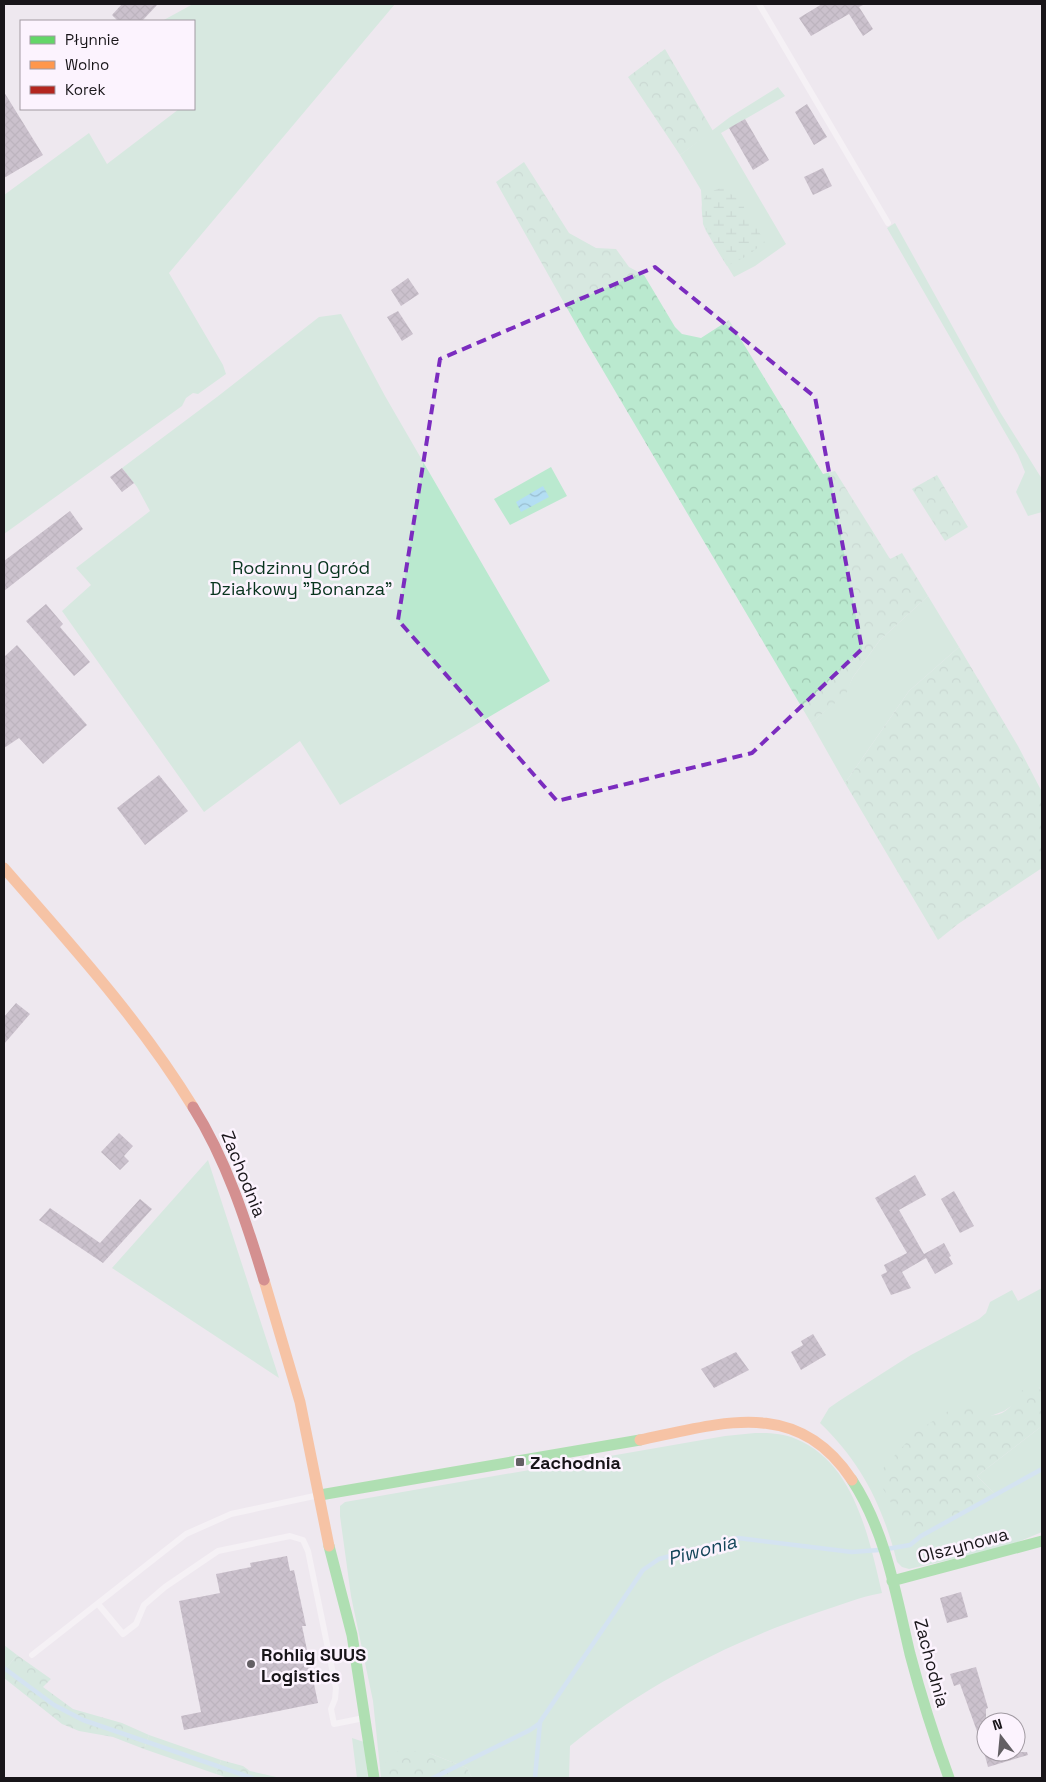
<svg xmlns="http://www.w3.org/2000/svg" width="1046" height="1782" font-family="'Space Grotesk',sans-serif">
<defs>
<pattern id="forest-crowns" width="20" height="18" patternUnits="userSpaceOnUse" patternTransform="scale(1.25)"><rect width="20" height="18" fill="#bae9cf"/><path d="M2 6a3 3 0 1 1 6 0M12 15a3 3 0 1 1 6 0" fill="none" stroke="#9fc7b1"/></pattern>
<pattern id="wetland-marsh" width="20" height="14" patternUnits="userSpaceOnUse" patternTransform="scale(1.25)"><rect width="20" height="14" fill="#bae9cf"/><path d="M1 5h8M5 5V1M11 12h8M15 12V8" fill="none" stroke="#9fc7b1"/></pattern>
<pattern id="water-waves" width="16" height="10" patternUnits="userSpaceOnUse" patternTransform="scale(1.25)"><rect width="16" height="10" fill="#b3def3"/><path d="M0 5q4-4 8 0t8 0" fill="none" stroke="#99bed0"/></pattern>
<pattern id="building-cross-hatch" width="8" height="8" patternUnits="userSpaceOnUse" patternTransform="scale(1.25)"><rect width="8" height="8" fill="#9f93a4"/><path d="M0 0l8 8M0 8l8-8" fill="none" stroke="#817785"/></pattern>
</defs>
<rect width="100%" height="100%" fill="#eee8ef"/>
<!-- green -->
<path fill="#bae9cf" d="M193 4H395L169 273 223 365 226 374 198 394 193 393 186 398 182 406 4 534V195L89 133 107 164 179 109H194V21H162Z
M778 87 785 96 721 133 786 244 755 266 734 277 706 231 703 224 701 190 680 155 730 117Z
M895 223 1000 412 1042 479V512L1028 516 1016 492 1025 472 1018 455 887 228Z
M341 314 385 396 550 681 340 805 300 741 204 812 62 611 91 585 76 568 150 511 137 487 122 468 217 397 319 317Z
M551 467 567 496 510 525 494 499Z
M928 596 959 647 909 691 845 783 811 723 845 694 853 677 880 640Z
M208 1160 279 1378 112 1268Z
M1042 1288V1393L1039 1387 1004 1411 988 1417 975 1413 916 1432 995 1494 977 1476 1042 1426V1532L1006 1547 909 1569 902 1567 897 1562C883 1507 862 1463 820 1423L829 1408 839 1401 911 1355 979 1319 986 1313 990 1302 1012 1290 1018 1301Z
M755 1433C768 1433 783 1433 796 1439 855 1463 869 1539 882 1593 859 1597 838 1606 816 1613 728 1643 643 1686 570 1746L569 1778H472L467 1768 429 1753 380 1768 373 1701 351 1596 340 1516V1506L345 1502 725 1436Z
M4 1645 17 1655 4 1671Z
M149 1735 221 1760 216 1774 144 1749Z
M352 1738 364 1742 368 1778H357Z"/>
<!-- forest -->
<path fill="url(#forest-crowns)" d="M665 49 713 131 680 155 628 77Z
M524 162 569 233 596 248 616 249 629 267 644 275 675 327 682 334 701 338 729 320 823 474 835 471 890 559 902 553 928 596 880 640 853 677 846 694 811 723 585 340 496 182Z
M937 475 968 527 945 541 912 489Z
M959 647 1018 746 1042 792V868L958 924 938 940 845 783 909 691Z
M1039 1387 1042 1393V1426L977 1476 995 1494 921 1536 894 1508 876 1476 916 1432 962 1402C984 1421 1007 1422 1020 1391Z
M17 1655 51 1679 43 1687 73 1709 122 1723 149 1735 144 1749 113 1737 79 1731 62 1724 4 1678V1671Z
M400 1749 429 1753 467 1768 472 1778H381L380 1768Z
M221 1760 243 1766 250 1771 281 1778H228L216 1774Z"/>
<!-- wetland -->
<path fill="url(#wetland-marsh)" d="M723 188 740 201 765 242 747 256 727 266C718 251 689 210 708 194 712 190 718 189 723 188Z"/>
<!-- water -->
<path fill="url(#water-waves)" d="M543 486 549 497 521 512 516 502Z"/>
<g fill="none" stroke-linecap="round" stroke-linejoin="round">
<!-- stream -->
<path stroke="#b3def3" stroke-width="4.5" d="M887 1549 910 1545 921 1536 1042 1469
M4 1668 54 1705 83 1720 252 1778
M433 1778 530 1730 540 1723
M535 1778 540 1722 643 1570 659 1559 738 1538 852 1552 879 1550"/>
</g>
<!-- building -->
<path fill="url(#building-cross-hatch)" d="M122 4H158L142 21H118L112 15Z
M822 4H865L859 7 873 29 863 36 849 14 811 36 799 18Z
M4 92 43 155 4 178Z
M807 104 827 137 814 145 795 112Z
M745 119 769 160 753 170 729 128Z
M823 168 832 186 813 195 804 177Z
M408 278 419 294 401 306 391 290Z
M398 311 413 334 402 341 387 317Z
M122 468 134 483 122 492 110 477Z
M70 511 83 529 4 591V561Z
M46 604 63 624 60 627 90 662 74 676 26 621Z
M17 645 87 725 43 764 19 738 4 748V657Z
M159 775 188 811 145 845 117 808Z
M16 1003 30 1014 4 1044V1017Z
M119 1133 133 1146 124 1156 129 1161 120 1170 101 1152Z
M915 1175 926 1195 899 1210 924 1254 944 1243 951 1256 949 1257 953 1264 935 1274 926 1258 902 1272 911 1288 891 1295 881 1275 887 1272 884 1265 907 1253 875 1198Z
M954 1191 974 1226 960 1233 941 1199Z
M140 1199 152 1209 103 1263 39 1220 50 1208 100 1243Z
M813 1334 826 1355 801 1370 791 1352 803 1345 801 1341Z
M736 1352 749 1370 714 1388 701 1369Z
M287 1556 290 1571 294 1570 306 1626H302L318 1703 184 1730 181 1716 201 1712 179 1601 220 1593 216 1574 251 1567 250 1563Z
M961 1592 968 1617 947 1623 940 1598Z
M976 1667 988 1708 986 1709V1747L983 1748 960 1684 954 1686 950 1674Z
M984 1752H1027L1028 1755 988 1767Z"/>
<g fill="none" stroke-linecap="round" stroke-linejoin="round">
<!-- lane -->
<path stroke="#fcfcfd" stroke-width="6" d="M759 4 888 223
M98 1604 123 1634 136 1624 144 1605 165 1587 218 1551 290 1536 303 1540 308 1551 336 1688 335 1699 331 1709 334 1724 364 1718
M32 1655 186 1534 231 1514 319 1495"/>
<!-- fast -->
<path stroke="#63d668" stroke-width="11" d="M852 1480C886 1532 896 1595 910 1654 921 1696 934 1737 949 1778
M320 1495 640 1440
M329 1546 352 1635 374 1778
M892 1581 1042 1541"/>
<!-- slow -->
<path stroke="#ff974d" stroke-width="11" d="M4 868C72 946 139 1019 193 1107
M264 1280 300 1402 329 1546
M640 1440C722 1423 797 1397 852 1480"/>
<!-- jam -->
<path stroke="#b3261e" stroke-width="11" d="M193 1107C226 1159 246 1221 264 1280"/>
</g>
<!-- marked area -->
<path d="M0 0H1046V1782H0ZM655 267 815 397 862 649 752 753 557 801 398 620 440 359Z" fill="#eee8ef" fill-opacity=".55" fill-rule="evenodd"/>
<path fill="none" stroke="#7b2cbf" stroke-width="4" stroke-dasharray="10 6" stroke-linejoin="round" d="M655 267 815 397 862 649 752 753 557 801 398 620 440 359Z"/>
<!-- markers -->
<g fill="#635f64" stroke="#fcf3fe" stroke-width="2">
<rect x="515" y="1457" width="10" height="10" rx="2.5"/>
<circle cx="251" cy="1664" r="5"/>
</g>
<g text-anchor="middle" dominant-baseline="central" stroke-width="5" stroke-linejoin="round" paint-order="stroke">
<!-- park labels -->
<g font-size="18" fill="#08341e" stroke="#fcf3fe">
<text x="301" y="567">Rodzinny Ogród<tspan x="301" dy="21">Działkowy "Bonanza"</tspan></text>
</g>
<!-- street labels -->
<g font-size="18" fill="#181519" stroke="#fcf3fe">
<text transform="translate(244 1174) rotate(68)">Zachodnia</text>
<text transform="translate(963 1545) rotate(-15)">Olszynowa</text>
<text transform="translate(932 1663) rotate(75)">Zachodnia</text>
</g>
<!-- poi labels -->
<g font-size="18" font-weight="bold" fill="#181519" stroke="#fcf3fe" text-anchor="start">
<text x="530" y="1462">Zachodnia</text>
<text x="261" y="1654">Rohlig SUUS<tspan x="261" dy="21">Logistics</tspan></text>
</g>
<!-- water labels -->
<g font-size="19" font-style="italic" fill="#134559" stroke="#fcf3fe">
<text transform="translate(702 1550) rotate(-15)">Piwonia</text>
</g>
</g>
<!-- border -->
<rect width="1046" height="1782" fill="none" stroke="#181519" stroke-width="10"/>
<!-- legend -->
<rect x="20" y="20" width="175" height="90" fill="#fcf3fe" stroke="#a19aa2"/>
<rect x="30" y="36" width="25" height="8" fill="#63d668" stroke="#a19aa2"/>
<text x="65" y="45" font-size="15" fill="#181519">Płynnie</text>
<rect x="30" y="61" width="25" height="8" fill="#ff974d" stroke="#a19aa2"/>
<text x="65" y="70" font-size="15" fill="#181519">Wolno</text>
<rect x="30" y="86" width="25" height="8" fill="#b3261e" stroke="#a19aa2"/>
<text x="65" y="95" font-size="15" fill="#181519">Korek</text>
<!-- north arrow -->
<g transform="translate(1001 1737) rotate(344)"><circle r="24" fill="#fcf3fe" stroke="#a19aa2"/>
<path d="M0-4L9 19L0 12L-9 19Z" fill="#635f64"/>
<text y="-8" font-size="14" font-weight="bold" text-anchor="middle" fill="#181519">N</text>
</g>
</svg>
